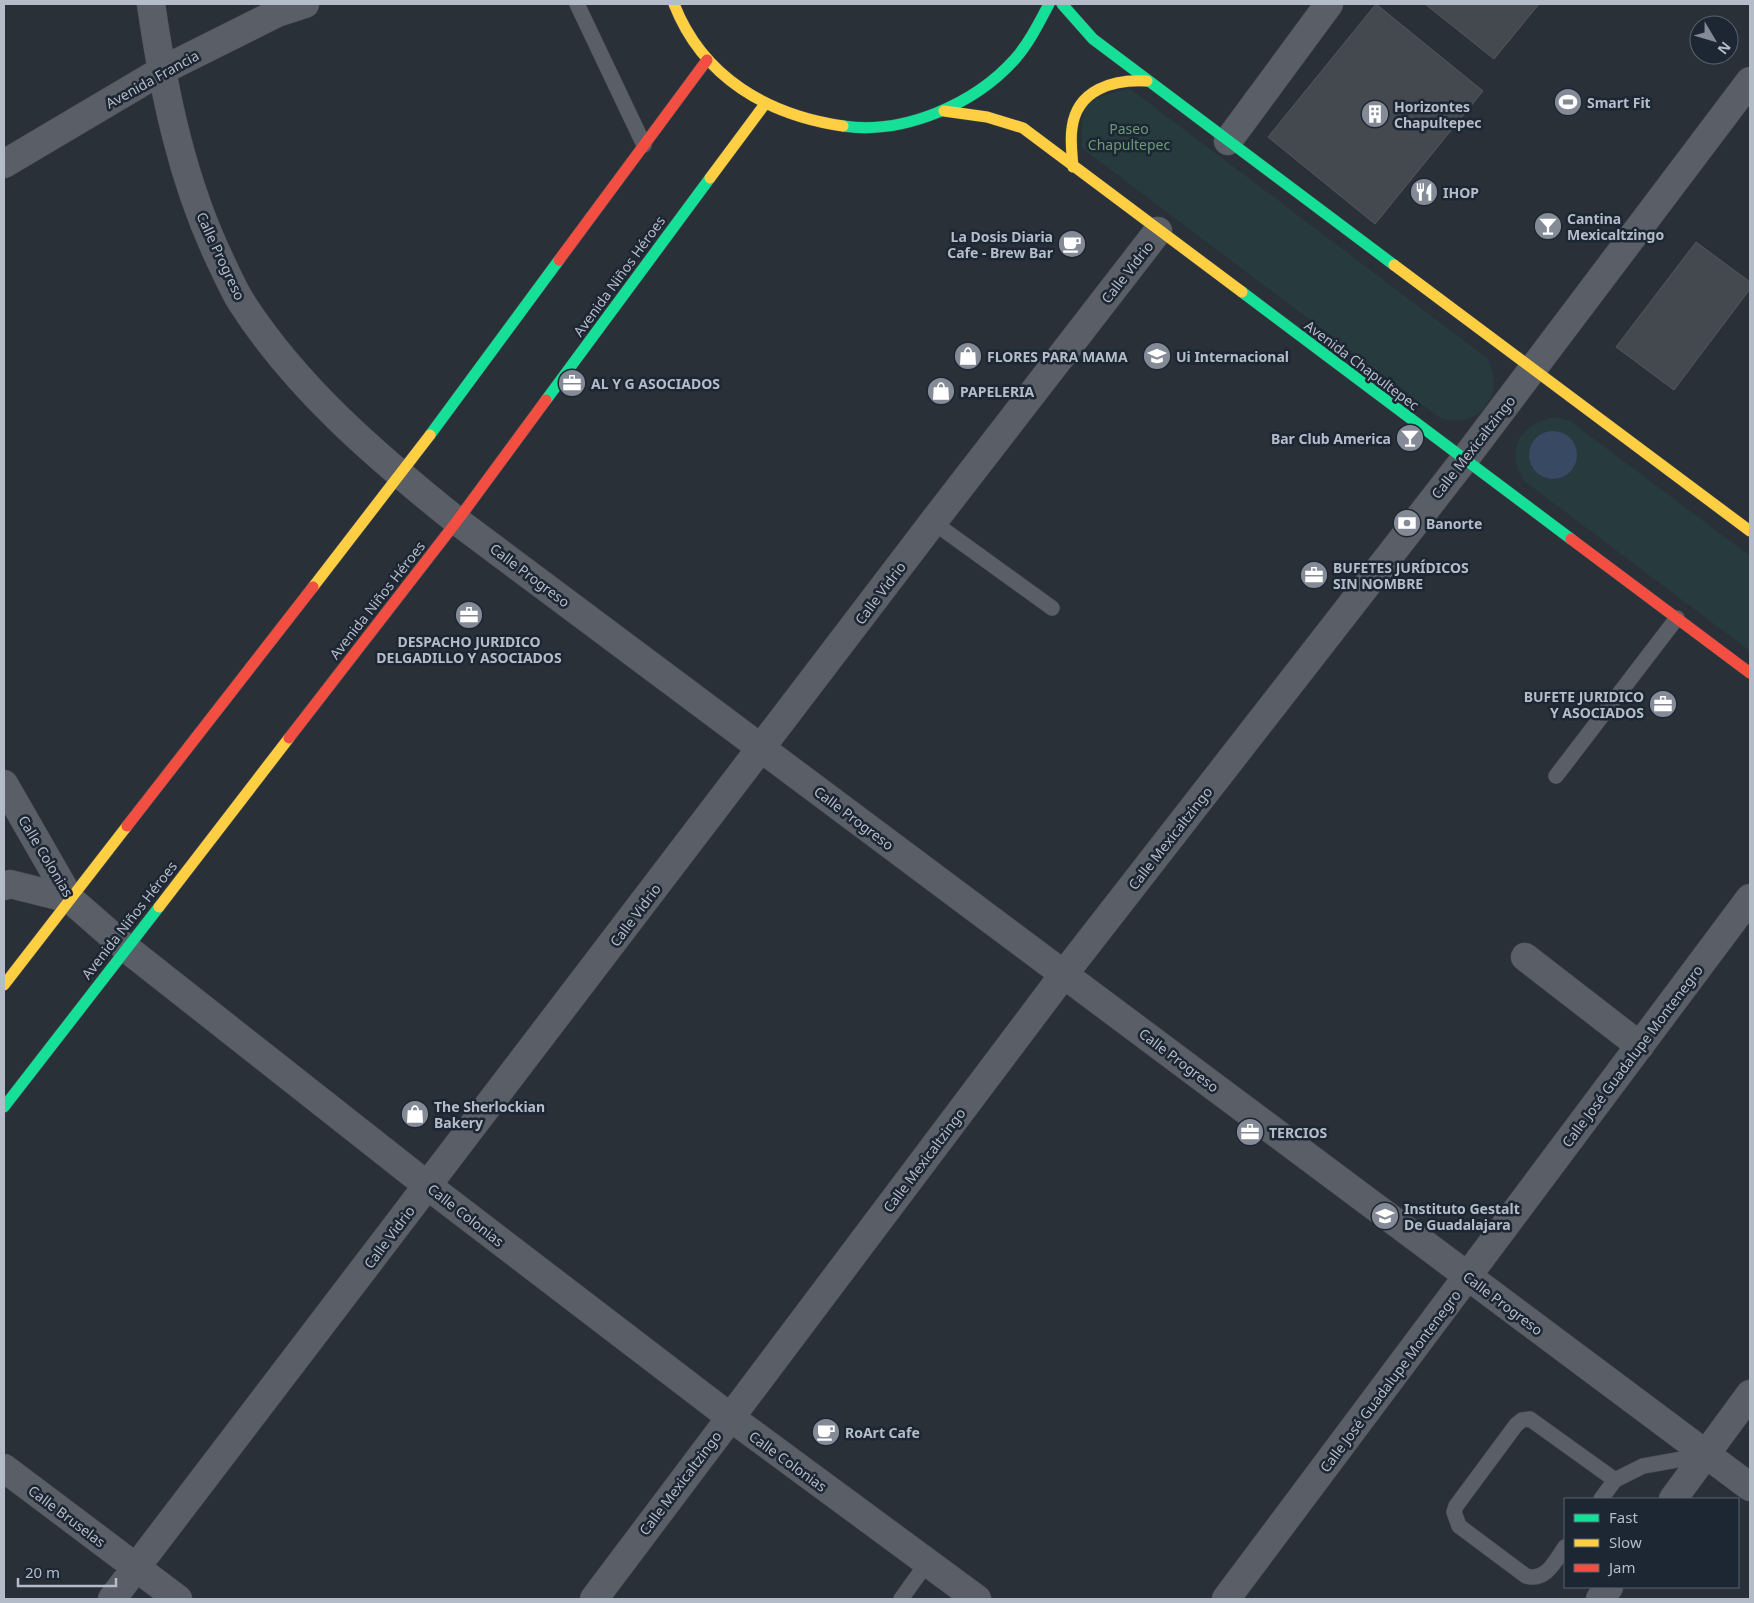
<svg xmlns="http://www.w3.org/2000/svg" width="1754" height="1603" font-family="'Noto Sans',sans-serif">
<rect width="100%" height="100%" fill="#2a3038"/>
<!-- green -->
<path fill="#273a3e" d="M1129 88 1487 358C1507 394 1480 430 1440 418L1082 148C1082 98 1082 102 1129 88Z
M1557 417 1570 421 1750 556V651L1524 481C1504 449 1521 422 1557 417Z"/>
<!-- water -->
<path fill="#384963" d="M1529 455a24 24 0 1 1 48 0a24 24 0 1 1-48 0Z"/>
<!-- building -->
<path fill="#444950" stroke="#52575f" d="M1376 4 1483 91 1375 224 1268 137Z
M1425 4H1539L1494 59Z
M1696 242 1750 282V289L1674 390 1616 347Z"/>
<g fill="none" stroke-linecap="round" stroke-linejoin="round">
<defs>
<path id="lane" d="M577 4 644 145
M933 522 1052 608
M1556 776 1677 618
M1615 1480 1643 1466 1705 1455
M1565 1547C1555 1561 1546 1582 1526 1576L1459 1526 1454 1512 1456 1506 1516 1425 1522 1420 1530 1419 1615 1480 1601 1499
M901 1599 927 1563"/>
<path id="street" d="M151 4C164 93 182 181 221 262 227 275 233 288 240 300 295 387 377 457 457 521L1750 1487
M1228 141 1329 4
M4 164 161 71 277 13 305 4
M4 784 70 899 126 948 428 1186 730 1417 977 1599
M4 886 10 884 70 899
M1525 957 1640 1046
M4 1468 178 1599
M1673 1499 1750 1394
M112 1599 933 522 1158 231
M594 1599 1064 974 1464 460 1750 81
M1226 1599 1750 898
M1600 1599 1609 1587"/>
<path id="fast" d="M1062 4 1093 39 1394 265
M843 126C904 135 975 104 1015 59 1029 43 1039 23 1049 4
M1242 292 1571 539
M546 400 710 178
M430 435 559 260
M4 1107 159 907"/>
<path id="slow" d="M674 4C703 78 768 115 843 126
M944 111 987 117 1023 128 1242 292
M1073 167C1072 154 1070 141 1072 128 1077 89 1114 79 1147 81
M710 178 765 104
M1394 265 1750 531
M313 587 430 435
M159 907 289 738
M4 985 127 826"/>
<path id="jam" d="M559 260 707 60
M1571 539 1750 673
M289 738 457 521 546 400
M127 826 313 587"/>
</defs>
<!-- lane casing -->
<use href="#lane" stroke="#484c53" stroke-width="16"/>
<!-- street casing -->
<use href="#street" stroke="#484c53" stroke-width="29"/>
<!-- fast casing -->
<use href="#fast" stroke="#484c53" stroke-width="12"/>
<!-- slow casing -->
<use href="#slow" stroke="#484c53" stroke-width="12"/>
<!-- jam casing -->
<use href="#jam" stroke="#484c53" stroke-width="12"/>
<!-- lane -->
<use href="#lane" stroke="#5a5e66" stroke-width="15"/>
<!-- street -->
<use href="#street" stroke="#5a5e66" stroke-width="28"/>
<!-- fast -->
<use href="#fast" stroke="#16e098" stroke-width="11"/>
<!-- slow -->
<use href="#slow" stroke="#ffcf43" stroke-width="11"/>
<!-- jam -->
<use href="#jam" stroke="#f24e42" stroke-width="11"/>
</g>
<!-- icons -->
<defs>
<symbol id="stadium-disc" viewBox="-11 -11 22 22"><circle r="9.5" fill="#848b96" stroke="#1d2633"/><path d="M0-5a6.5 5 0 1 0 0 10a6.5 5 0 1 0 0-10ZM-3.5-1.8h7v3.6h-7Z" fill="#fff"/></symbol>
<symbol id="building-disc" viewBox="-11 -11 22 22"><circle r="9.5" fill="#848b96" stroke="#1d2633"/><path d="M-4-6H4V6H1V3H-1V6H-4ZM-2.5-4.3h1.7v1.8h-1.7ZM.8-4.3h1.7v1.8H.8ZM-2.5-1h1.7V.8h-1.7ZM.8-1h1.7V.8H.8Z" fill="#fff"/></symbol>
<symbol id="restaurant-disc" viewBox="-11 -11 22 22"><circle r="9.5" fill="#848b96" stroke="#1d2633"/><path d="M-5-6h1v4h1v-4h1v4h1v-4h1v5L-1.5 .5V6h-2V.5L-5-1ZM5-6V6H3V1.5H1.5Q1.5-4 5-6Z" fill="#fff"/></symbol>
<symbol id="bar-disc" viewBox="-11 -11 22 22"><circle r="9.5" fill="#848b96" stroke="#1d2633"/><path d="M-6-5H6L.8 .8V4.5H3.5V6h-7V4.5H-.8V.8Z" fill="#fff"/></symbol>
<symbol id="cafe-disc" viewBox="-11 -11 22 22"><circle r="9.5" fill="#848b96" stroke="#1d2633"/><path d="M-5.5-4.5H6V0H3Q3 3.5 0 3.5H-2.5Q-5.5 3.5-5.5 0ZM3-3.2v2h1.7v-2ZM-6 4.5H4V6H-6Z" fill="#fff"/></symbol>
<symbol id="shop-disc" viewBox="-11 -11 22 22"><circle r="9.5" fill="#848b96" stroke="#1d2633"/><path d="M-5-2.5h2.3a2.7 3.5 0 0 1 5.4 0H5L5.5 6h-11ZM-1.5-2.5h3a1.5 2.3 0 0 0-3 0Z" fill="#fff"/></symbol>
<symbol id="university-disc" viewBox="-11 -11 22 22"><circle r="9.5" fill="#848b96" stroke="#1d2633"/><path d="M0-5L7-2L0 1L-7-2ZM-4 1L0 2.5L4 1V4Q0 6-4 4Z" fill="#fff"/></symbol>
<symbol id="office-disc" viewBox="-11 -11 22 22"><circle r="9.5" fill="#848b96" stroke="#1d2633"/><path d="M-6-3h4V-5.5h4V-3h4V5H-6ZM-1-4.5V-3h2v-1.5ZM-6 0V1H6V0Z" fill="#fff"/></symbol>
<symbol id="bank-disc" viewBox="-11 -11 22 22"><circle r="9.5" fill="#848b96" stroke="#1d2633"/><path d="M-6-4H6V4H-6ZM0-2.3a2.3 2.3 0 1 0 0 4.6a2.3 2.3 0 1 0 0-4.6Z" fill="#fff"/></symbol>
</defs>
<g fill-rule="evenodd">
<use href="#stadium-disc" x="1552" y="86" width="32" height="32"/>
<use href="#building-disc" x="1359" y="98" width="32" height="32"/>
<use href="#restaurant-disc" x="1408" y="176" width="32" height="32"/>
<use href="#bar-disc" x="1532" y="210" width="32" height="32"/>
<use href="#cafe-disc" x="1056" y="228" width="32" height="32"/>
<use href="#shop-disc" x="952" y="340" width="32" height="32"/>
<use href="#university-disc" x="1141" y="340" width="32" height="32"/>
<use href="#office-disc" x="556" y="367" width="32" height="32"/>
<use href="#shop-disc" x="925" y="375" width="32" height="32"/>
<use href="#bar-disc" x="1394" y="422" width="32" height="32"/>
<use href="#bank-disc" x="1391" y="507" width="32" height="32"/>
<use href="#office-disc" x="1298" y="559" width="32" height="32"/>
<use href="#office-disc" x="453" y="599" width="32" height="32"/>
<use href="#office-disc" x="1647" y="688" width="32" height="32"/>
<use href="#shop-disc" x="399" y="1098" width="32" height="32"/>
<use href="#office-disc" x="1234" y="1116" width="32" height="32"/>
<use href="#university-disc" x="1369" y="1200" width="32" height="32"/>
<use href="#cafe-disc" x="810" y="1416" width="32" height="32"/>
</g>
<g text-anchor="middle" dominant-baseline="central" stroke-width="5" stroke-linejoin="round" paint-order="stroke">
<!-- street labels -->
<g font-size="14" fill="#b4bcc9" stroke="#1d2633">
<text transform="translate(152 79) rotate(-29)">Avenida Francia</text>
<text transform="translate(221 256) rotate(65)">Calle Progreso</text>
<text transform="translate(1127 272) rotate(-52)">Calle Vidrio</text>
<text transform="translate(619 276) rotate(-54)">Avenida Niños Héroes</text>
<text transform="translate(1362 365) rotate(37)">Avenida Chapultepec</text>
<text transform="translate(1473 447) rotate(-52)">Calle Mexicaltzingo</text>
<text transform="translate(530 575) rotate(37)">Calle Progreso</text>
<text transform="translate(880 593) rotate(-53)">Calle Vidrio</text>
<text transform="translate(377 600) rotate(-52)">Avenida Niños Héroes</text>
<text transform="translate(854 818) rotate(37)">Calle Progreso</text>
<text transform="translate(1170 838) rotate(-52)">Calle Mexicaltzingo</text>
<text transform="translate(46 856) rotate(59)">Calle Colonias</text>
<text transform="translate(635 915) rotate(-53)">Calle Vidrio</text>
<text transform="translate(129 920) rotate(-52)">Avenida Niños Héroes</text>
<text transform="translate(1632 1056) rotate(-53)">Calle José Guadalupe Montenegro</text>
<text transform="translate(1179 1060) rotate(37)">Calle Progreso</text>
<text transform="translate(924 1160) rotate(-53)">Calle Mexicaltzingo</text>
<text transform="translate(466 1215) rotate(38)">Calle Colonias</text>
<text transform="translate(389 1237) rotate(-53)">Calle Vidrio</text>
<text transform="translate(1503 1303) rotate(37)">Calle Progreso</text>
<text transform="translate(1390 1381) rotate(-53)">Calle José Guadalupe Montenegro</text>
<text transform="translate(788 1461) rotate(36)">Calle Colonias</text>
<text transform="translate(680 1483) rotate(-53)">Calle Mexicaltzingo</text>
<text transform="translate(67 1516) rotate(37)">Calle Bruselas</text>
</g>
<!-- poi labels -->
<g font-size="14" font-weight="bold" fill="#b4bcc9" stroke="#1d2633" text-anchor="start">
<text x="1587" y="102">Smart Fit</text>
<text x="1394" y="106">Horizontes<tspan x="1394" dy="16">Chapultepec</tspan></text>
<text x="1443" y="192">IHOP</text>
<text x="1567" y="218">Cantina<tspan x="1567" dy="16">Mexicaltzingo</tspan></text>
<text x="1053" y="236" text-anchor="end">La Dosis Diaria<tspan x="1053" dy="16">Cafe - Brew Bar</tspan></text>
<text x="987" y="356">FLORES PARA MAMA</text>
<text x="1176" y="356">Ui Internacional</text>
<text x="591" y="383">AL Y G ASOCIADOS</text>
<text x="960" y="391">PAPELERIA</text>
<text x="1391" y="438" text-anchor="end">Bar Club America</text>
<text x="1426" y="523">Banorte</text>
<text x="1333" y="567">BUFETES JURÍDICOS<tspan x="1333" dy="16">SIN NOMBRE</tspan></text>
<text x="469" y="641" text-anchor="middle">DESPACHO JURIDICO<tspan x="469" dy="16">DELGADILLO Y ASOCIADOS</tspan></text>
<text x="1644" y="696" text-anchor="end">BUFETE JURIDICO<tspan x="1644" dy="16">Y ASOCIADOS</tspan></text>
<text x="434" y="1106">The Sherlockian<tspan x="434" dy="16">Bakery</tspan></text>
<text x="1269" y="1132">TERCIOS</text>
<text x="1404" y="1208">Instituto Gestalt<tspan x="1404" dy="16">De Guadalajara</tspan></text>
<text x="845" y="1432">RoArt Cafe</text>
</g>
<!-- park labels -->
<g font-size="14" fill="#6b9a76" stroke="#1d2633">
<text x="1129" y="128">Paseo<tspan x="1129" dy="16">Chapultepec</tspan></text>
</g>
</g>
<!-- border -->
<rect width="1754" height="1603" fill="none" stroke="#b4bcc9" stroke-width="10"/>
<!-- legend -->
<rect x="1564" y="1498" width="175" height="90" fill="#1d2633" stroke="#59626f"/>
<rect x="1574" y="1514" width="25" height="8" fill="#16e098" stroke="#59626f"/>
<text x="1609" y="1523" font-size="15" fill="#b4bcc9">Fast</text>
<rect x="1574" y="1539" width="25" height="8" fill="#ffcf43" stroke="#59626f"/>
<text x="1609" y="1548" font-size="15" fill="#b4bcc9">Slow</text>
<rect x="1574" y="1564" width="25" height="8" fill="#f24e42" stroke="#59626f"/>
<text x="1609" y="1573" font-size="15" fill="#b4bcc9">Jam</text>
<!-- north arrow -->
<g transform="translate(1714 40) rotate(128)"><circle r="24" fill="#1d2633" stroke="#59626f"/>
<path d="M0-4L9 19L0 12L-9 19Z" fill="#848b96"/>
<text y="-8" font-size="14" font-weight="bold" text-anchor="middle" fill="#b4bcc9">N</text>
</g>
<!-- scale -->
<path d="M18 1578v8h98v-8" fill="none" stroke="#b4bcc9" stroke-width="2.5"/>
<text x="25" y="1578" font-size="15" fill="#b4bcc9" stroke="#1d2633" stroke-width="4" paint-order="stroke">20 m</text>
</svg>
